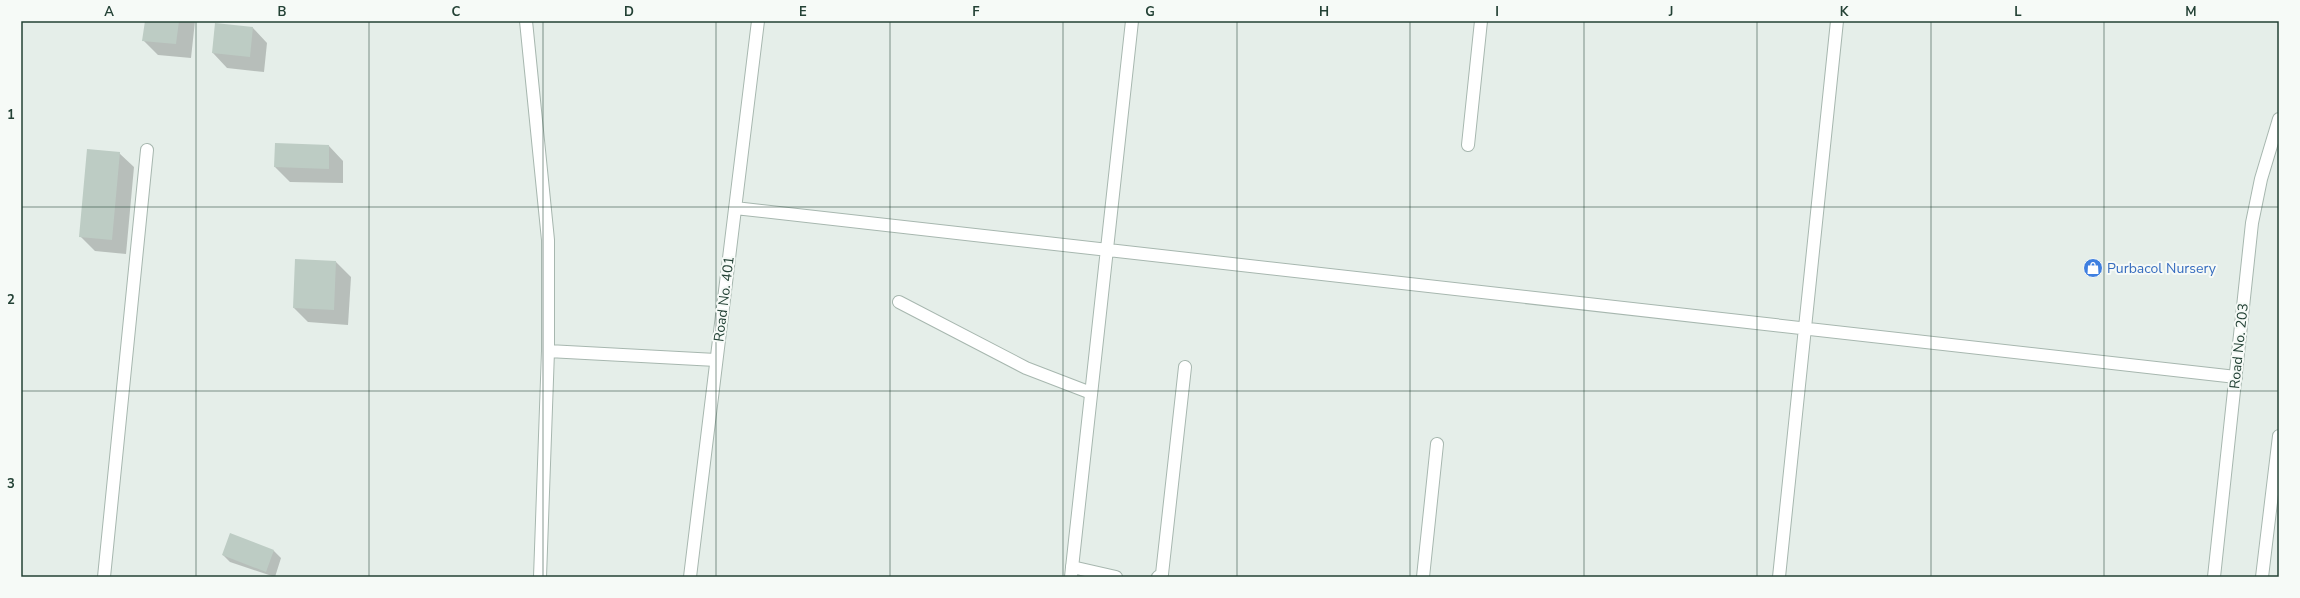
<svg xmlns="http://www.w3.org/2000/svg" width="2300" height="598" font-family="'Nunito Sans',sans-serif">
<rect width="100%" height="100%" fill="#e5eee9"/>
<!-- shadow -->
<path fill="#0003" d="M146 21H195L191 58 158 55 143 40Z
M253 28 267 43 264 72 227 68 213 53Z
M329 146 343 161V183L290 182 275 167Z
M119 153 134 167 126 254 95 251 80 236Z
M336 262 351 277 348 325 308 322 294 308Z
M274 551 281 558 275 577 230 562 223 555Z"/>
<!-- building -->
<path fill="#bdccc4" d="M145 21H179L176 44 142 41Z
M215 23 253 27 250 57 212 53Z
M275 143 329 145V169L274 167Z
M87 149 120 152 112 240 79 237Z
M295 259 336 261 334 310 293 308Z
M230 533 274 550 266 572 222 555Z"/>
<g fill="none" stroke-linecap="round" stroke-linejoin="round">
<defs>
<path id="service" d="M526 21 548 240V351L716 360
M899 302 1026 368 1091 393
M1072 567 1116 577
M104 577 147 150
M540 577 548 351
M1158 577 1162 574 1185 367"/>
<path id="minor" d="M1468 145 1481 21
M735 208 2236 377
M690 577 758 21
M1071 577 1132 21
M1423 577 1437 444
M1779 577 1837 21"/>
<path id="tertiary" d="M2214 577 2252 223 2261 179 2279 119
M2262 577 2279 436"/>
</defs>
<!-- service casing -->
<use href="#service" stroke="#a7b7af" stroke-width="14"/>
<!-- minor casing -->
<use href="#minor" stroke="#a7b7af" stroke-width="14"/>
<!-- tertiary casing -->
<use href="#tertiary" stroke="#a7b7af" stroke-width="14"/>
<!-- service -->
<use href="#service" stroke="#fff" stroke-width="12"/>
<!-- minor -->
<use href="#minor" stroke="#fff" stroke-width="12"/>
<!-- tertiary -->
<use href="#tertiary" stroke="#fff" stroke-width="12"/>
</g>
<!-- grid -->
<path fill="none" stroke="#234135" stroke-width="1" stroke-opacity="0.55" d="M196 21V577M369 21V577M543 21V577M716 21V577M890 21V577M1063 21V577M1237 21V577M1410 21V577M1584 21V577M1757 21V577M1931 21V577M2104 21V577M21 207H2279M21 391H2279"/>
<!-- icons -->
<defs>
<symbol id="shop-disc" viewBox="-11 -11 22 22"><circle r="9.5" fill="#3f7fe0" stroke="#f6faf7"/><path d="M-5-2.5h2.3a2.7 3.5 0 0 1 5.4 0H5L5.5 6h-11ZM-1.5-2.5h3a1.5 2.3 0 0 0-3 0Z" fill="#fff"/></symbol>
</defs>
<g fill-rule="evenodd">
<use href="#shop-disc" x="2082" y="257" width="22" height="22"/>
</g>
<g text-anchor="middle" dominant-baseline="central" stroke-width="4" stroke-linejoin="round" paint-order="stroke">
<!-- shop labels -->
<g font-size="14" fill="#366cbe" stroke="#f6faf7" text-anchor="start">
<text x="2107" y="268">Purbacol Nursery</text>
</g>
<!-- street labels -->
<g font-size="14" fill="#234135" stroke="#f6faf7">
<text transform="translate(724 299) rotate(-83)">Road No. 401</text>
<text transform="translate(2239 346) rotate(-84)">Road No. 203</text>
</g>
</g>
<!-- border -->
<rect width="2300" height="598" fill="none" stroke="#f6faf7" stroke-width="44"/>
<rect x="22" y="22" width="2256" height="554" fill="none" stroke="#234135" stroke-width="1.5"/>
<g font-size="13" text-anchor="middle" font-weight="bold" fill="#234135">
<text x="109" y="16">A</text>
<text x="282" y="16">B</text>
<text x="456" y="16">C</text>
<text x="629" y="16">D</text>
<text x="803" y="16">E</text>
<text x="976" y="16">F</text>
<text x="1150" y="16">G</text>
<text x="1324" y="16">H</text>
<text x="1497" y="16">I</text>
<text x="1671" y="16">J</text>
<text x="1844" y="16">K</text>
<text x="2018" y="16">L</text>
<text x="2191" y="16">M</text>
<text x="11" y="119">1</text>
<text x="11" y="304">2</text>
<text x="11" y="488">3</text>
</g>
</svg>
